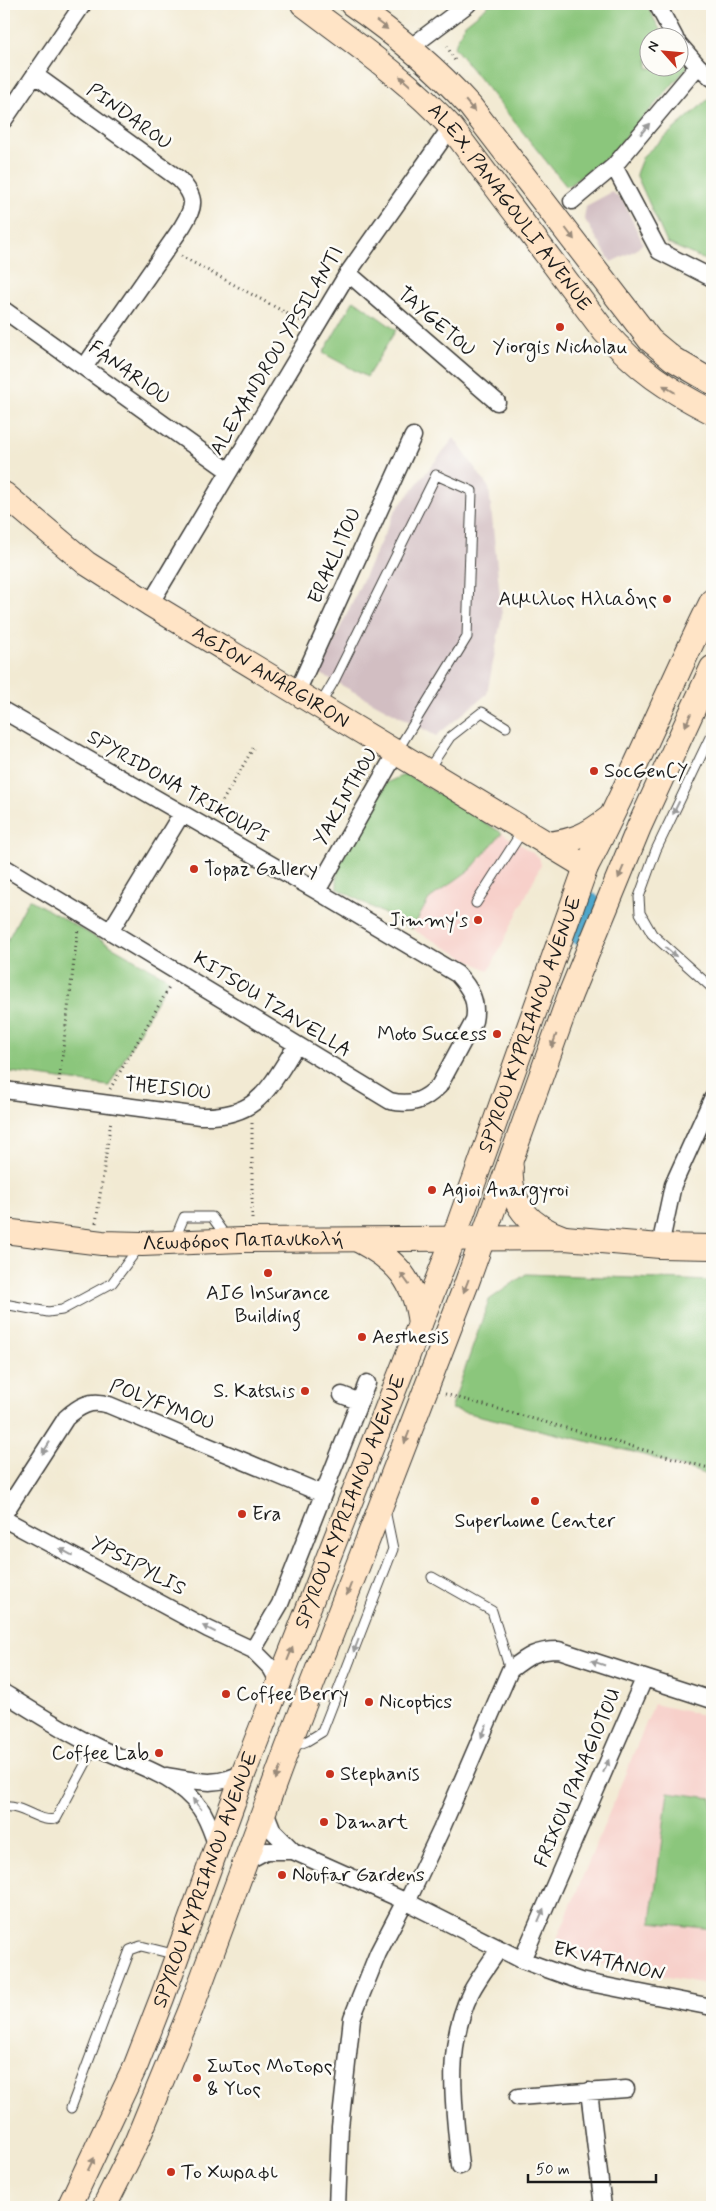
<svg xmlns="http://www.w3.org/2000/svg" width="716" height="2211" font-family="Mynerve,sans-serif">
<rect width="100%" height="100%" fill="#fdfcf7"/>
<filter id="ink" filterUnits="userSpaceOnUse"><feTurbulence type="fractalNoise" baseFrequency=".02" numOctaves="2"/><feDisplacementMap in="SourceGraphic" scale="10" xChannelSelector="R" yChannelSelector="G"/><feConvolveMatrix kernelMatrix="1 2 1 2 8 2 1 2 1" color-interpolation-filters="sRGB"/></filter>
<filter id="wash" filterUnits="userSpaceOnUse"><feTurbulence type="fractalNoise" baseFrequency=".0096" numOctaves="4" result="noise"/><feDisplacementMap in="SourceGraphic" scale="20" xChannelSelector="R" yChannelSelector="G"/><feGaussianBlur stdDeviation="1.12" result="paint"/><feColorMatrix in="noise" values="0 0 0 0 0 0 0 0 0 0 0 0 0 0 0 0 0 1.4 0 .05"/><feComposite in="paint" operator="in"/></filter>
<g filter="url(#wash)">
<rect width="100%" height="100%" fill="#f2ead3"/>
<!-- built -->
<path fill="#f7d0ca" d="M502 833 539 857 541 865 489 971 412 929 429 899 471 869Z
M654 1704 712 1717V1985L570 1959 557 1939Z"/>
<!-- industrial -->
<path fill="#d2bec2" d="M612 192 623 201 643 243 636 250 611 262 584 218 586 206Z
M454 438 489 488 502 615 487 694 436 736 319 673 395 511Z"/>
<!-- green -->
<path fill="#8bc67b" stroke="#54714c" d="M490 4H646L664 37 648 38V68H678L679 56 688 67 610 155 567 187 454 47 464 25Z
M712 96V263L667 243 636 174 643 156Z
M354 300 396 330 367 377 323 353Z
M406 774 502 833 471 869 429 899 412 929 337 888V868L386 783Z
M29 899 169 979 109 1086 4 1071V947Z
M526 1274 712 1281V1476L637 1453 451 1409 489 1300Z
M668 1792 712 1798V1929L651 1922Z"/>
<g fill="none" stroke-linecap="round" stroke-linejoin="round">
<!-- river -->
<path stroke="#4ea6cb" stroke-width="30" d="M580 930 588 907"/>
</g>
</g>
<g filter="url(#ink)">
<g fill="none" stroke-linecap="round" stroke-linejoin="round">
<defs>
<path id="lane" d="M320 705 334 681 436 475 472 491 467 637 397 751
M712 733 656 850 639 897 640 913 652 934 712 988
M428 770 450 737 482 712 506 727
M476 903 523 830
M174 1241 184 1217H212L227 1238
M4 1304 48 1312 62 1310 112 1283 140 1246
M432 1577 492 1611 510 1670
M292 1747 307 1741 322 1732 393 1549 385 1510
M4 1807C24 1805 38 1823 56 1819L95 1746
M71 2108 130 1950 141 1946 177 1955"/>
<path id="street" d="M657 4 675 38
M678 43 698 66 712 78
M411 47 468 4
M35 75 179 179C197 198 195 206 182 227L85 366
M4 120 83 4
M614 166 659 251 712 278
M572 201 614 166 698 66
M348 273 497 402
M4 310 229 471
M150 604 348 273 451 127
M296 694 413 436
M4 711 317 891 457 974C470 988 478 1001 474 1021L439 1086C424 1101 411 1106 390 1101L4 867
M317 891 397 751
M111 930 182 813
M4 1090 200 1116C258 1118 268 1089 296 1046
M660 1246 673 1185 712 1099
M342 1395 360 1402
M4 1514 66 1418C79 1406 91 1399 109 1405L323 1494
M4 1519 208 1629 253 1650 271 1668 279 1683
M253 1650 280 1604 367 1383
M4 1693C33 1711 62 1730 93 1745 130 1764 175 1773 200 1808 208 1819 212 1833 217 1846
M166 1776C197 1781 216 1788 244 1772
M265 1811 273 1831 293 1851 407 1902 522 1960 580 1981 712 2007
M247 1861 266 1851H293
M407 1902 441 1830 510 1670C528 1656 536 1650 559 1650L712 1700
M522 1960 644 1679
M589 2091 603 2207
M518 2097 626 2089
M460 2166C454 2108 444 2047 471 1992 479 1977 490 1963 499 1949
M337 2207 340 2127 352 2018 378 1953 405 1901"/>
<g id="secondary">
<path id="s1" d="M303 4C354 43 407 79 451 127L604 331C638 370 667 389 712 412"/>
<path d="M352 4C395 34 434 66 470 106L650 340 673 359 712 382"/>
<path id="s2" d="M4 494 86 563 150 604 586 867"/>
<path d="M547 844C575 841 587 835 609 818"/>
<path d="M511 1167C508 1204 530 1226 562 1237"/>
<path id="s3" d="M4 1231 102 1243 142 1244 242 1240 565 1238 660 1246 712 1247"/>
<path d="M358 1240C396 1260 415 1280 420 1324"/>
<path id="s4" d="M69 2207 136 2065 162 1998 244 1772 453 1240 586 867C632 780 668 689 712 601"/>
<path d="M104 2207 136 2143 191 2009 287 1749 466 1285 570 995 639 827 712 668"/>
</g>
</defs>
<!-- lane casing -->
<use href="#lane" stroke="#3c3b37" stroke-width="11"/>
<!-- street casing -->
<use href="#street" stroke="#3c3b37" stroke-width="19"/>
<!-- secondary casing -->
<use href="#secondary" stroke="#3c3b37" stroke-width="26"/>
<!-- path -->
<path stroke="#3c3b37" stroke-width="3" stroke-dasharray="1 4" stroke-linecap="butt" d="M447 46 455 61
M181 256 301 321
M215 814 255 745
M59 1081 78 929
M110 1089 170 986
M252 1123V1221
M96 1223 111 1120
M445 1394 712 1469"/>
<!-- lane -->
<use href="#lane" stroke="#fff" stroke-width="9"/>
<!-- street -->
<use href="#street" stroke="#fff" stroke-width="16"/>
<!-- secondary -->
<use href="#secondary" stroke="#ffe4c6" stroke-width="24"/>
</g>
<!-- one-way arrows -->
<defs><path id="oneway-solid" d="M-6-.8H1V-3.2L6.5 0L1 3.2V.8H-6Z" transform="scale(1.25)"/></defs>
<g fill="#998a7a">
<use href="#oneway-solid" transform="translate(382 25) rotate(37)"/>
<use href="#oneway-solid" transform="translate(405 81) rotate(-138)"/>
<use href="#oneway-solid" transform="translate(470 106) rotate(50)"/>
<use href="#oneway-solid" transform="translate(570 234) rotate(53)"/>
<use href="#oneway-solid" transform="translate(669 389) rotate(-149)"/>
<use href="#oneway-solid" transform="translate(688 720) rotate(114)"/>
<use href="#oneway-solid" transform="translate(621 872) rotate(113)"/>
<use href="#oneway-solid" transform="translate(554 1041) rotate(109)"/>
<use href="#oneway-solid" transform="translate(405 1279) rotate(-126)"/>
<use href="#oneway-solid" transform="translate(466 1286) rotate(111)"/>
<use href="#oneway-solid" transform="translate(407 1437) rotate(111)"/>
<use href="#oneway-solid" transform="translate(349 1589) rotate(111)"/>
<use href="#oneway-solid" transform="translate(290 1654) rotate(-68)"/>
<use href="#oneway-solid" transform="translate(278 1773) rotate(110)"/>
<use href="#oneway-solid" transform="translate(91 2164) rotate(-64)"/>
</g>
<g fill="#999">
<use href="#oneway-solid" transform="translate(645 129) rotate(-50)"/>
<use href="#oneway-solid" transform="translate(676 808) rotate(116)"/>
<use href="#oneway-solid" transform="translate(671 952) rotate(41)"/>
<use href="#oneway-solid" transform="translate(46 1448) rotate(122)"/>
<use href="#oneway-solid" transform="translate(66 1552) rotate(-152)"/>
<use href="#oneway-solid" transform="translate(209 1629) rotate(-153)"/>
<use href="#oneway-solid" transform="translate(356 1646) rotate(111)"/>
<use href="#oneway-solid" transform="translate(598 1663) rotate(-161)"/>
<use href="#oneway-solid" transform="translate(484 1731) rotate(113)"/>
<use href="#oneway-solid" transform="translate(606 1766) rotate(-67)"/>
<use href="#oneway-solid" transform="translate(197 1804) rotate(-129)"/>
<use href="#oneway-solid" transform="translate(541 1915) rotate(-67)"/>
</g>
</g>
<!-- markers -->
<g fill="#c8321e" stroke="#fdfcf7" stroke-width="2">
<circle cx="560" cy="327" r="5"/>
<circle cx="667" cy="599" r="5"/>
<circle cx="594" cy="771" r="5"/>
<circle cx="194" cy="869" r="5"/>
<circle cx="478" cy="920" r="5"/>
<circle cx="497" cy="1034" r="5"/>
<circle cx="432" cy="1190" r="5"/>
<circle cx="268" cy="1273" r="5"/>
<circle cx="362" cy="1337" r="5"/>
<circle cx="305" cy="1391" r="5"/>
<circle cx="535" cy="1501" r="5"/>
<circle cx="242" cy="1514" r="5"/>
<circle cx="226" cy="1694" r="5"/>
<circle cx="369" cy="1702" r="5"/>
<circle cx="159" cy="1753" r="5"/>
<circle cx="330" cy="1774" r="5"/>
<circle cx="324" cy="1822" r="5"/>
<circle cx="282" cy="1875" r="5"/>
<circle cx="197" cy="2078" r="5"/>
<circle cx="171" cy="2172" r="5"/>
</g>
<g text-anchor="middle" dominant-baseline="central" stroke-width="5" stroke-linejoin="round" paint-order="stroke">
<!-- street labels -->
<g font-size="20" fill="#1c1c1c" stroke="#fdfcf7">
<text transform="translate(129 117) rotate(36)">PINDAROU</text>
<text stroke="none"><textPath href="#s1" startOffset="292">ALEX. PANAGOULI AVENUE</textPath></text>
<text transform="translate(436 322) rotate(41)">TAYGETOU</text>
<text transform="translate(277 351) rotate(-59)">ALEXANDROU YPSILANTI</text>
<text transform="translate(129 373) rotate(36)">FANARIOU</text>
<text transform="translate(335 556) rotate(-66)">ERAKLITOU</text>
<text stroke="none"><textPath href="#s2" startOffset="324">AGION ANARGIRON</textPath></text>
<text transform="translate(178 787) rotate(30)">SPYRIDONA TRIKOUPI</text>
<text transform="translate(346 797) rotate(-60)">YAKINTHOU</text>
<text transform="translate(272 1005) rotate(32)">KITSOU TZAVELLA</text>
<text stroke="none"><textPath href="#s4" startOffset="1270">SPYROU KYPRIANOU AVENUE</textPath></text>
<text transform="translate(168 1089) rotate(6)">THEISIOU</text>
<text stroke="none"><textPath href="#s3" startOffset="240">Λεωφόρος Παπανικολή</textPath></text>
<text transform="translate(162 1405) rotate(21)">POLYFYMOU</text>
<text stroke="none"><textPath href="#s4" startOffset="760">SPYROU KYPRIANOU AVENUE</textPath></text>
<text transform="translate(138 1566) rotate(28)">YPSIPYLIS</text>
<text transform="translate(578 1778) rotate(-67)">FRIXOU PANAGIOTOU</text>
<text stroke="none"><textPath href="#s4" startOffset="355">SPYROU KYPRIANOU AVENUE</textPath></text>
<text transform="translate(609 1962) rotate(14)">EKVATANON</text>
</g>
<!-- poi labels -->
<g font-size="20" fill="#1c1c1c" stroke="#fdfcf7" text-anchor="start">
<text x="560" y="347" text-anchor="middle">Yiorgis Nicholau</text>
<text x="657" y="599" text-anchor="end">Αιμιλιος Ηλιαδης</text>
<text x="604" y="771">SocGenCY</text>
<text x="204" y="869">Topaz Gallery</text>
<text x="468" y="920" text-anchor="end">Jimmy's</text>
<text x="487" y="1034" text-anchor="end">Moto Success</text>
<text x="442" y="1190">Agioi Anargyroi</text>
<text x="268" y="1293" text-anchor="middle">AIG Insurance<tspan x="268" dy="23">Building</tspan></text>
<text x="372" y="1337">Aesthesis</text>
<text x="295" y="1391" text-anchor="end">S. Katshis</text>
<text x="252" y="1514">Era</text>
<text x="535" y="1521" text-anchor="middle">Superhome Center</text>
<text x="236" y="1694">Coffee Berry</text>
<text x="379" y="1702">Nicoptics</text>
<text x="149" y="1753" text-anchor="end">Coffee Lab</text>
<text x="340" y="1774">Stephanis</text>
<text x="334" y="1822">Damart</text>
<text x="292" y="1875">Noufar Gardens</text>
<text x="207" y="2066">Σωτος Μοτορς<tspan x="207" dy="23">&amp; Υιος</tspan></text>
<text x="181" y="2172">Το Χωραφι</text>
</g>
</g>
<!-- margin -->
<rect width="716" height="2211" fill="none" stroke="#fdfcf7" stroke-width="20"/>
<!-- north arrow -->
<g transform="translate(664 52) rotate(297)"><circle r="24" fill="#fdfcf7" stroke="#a3a29f"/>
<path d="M0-4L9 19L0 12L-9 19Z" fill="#c8321e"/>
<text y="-8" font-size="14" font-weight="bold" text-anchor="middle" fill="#1c1c1c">N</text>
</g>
<!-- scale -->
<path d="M528 2174v8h128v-8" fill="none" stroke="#1c1c1c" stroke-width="2.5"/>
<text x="536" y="2174" font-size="15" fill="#1c1c1c" stroke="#fdfcf7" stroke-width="4" paint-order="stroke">50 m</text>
</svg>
